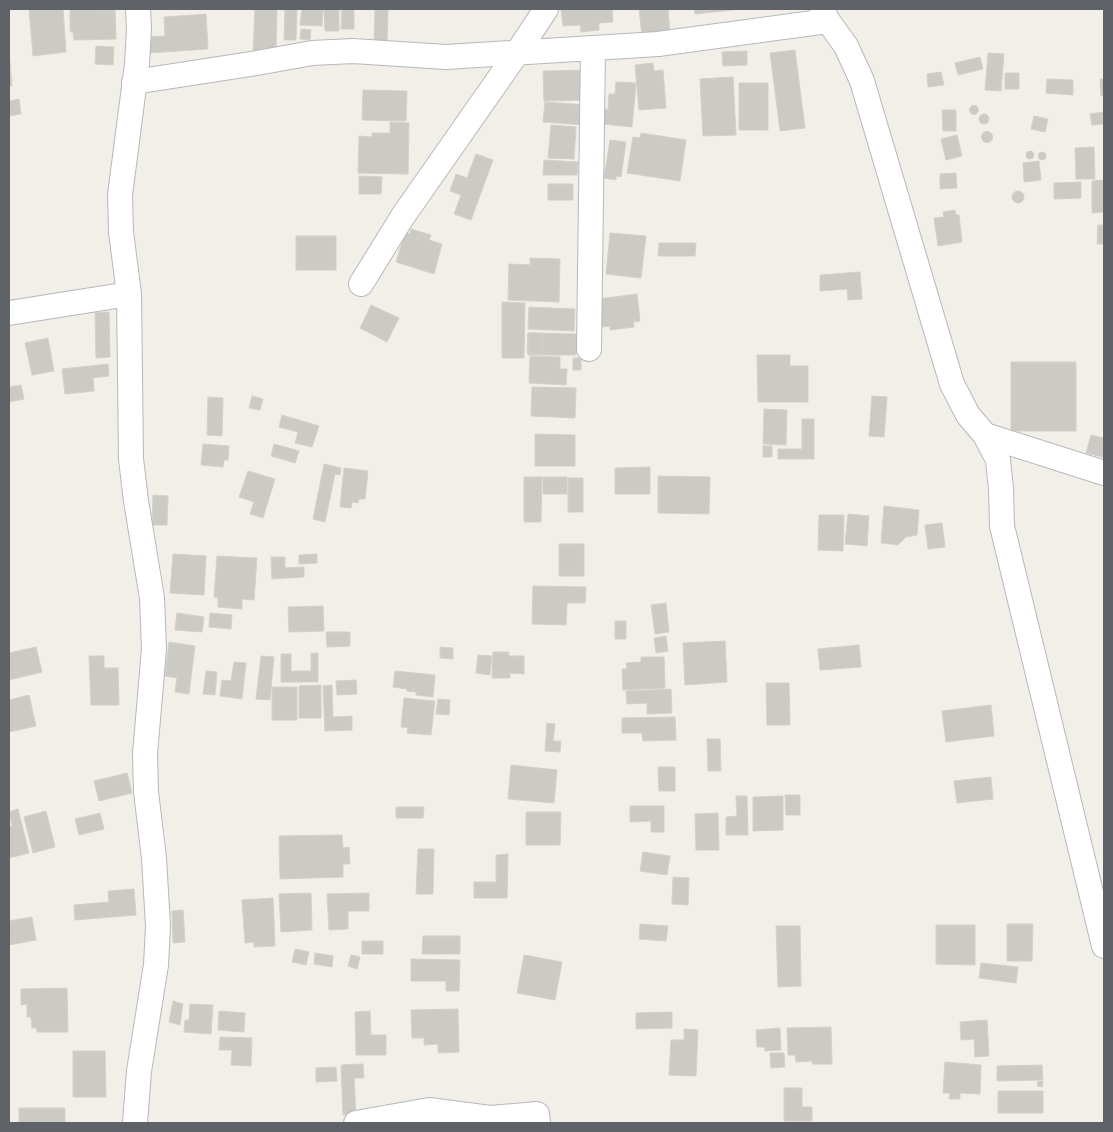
<svg xmlns="http://www.w3.org/2000/svg" width="1113" height="1132" font-family="'Fira Sans Condensed',sans-serif">
<rect width="100%" height="100%" fill="#f1efe8"/>
<!-- building -->
<path fill="#cccac5" stroke="#d6d1c6" d="M29 9H63L66 52 33 56Z
M70 9 115 10 116 39 74 40 73 32H70Z
M255 9H297L296 40H284L285 10 277 9 276 53 253 52Z
M302 9H323L322 26 300 25Z
M324 9H339V31H325Z
M342 9H354V29H341Z
M375 9H388L387 45H374Z
M561 9H612L613 22 599 23V30L581 32 580 25 563 26Z
M639 9H668L670 33 642 36Z
M694 9H742L695 14Z
M206 14 208 49 149 53 148 37 165 36 164 17Z
M301 29 311 30 310 40 300 39Z
M96 46 114 47 113 65 95 64Z
M795 50 805 128 780 131 770 53Z
M747 51V65L723 66 722 52Z
M9 52 12 86H9Z
M988 53 1004 54 1001 91 985 90Z
M980 57 983 69 958 75 955 63Z
M653 63 654 71 663 70 666 108 639 110 635 65Z
M588 70 589 100 544 101 543 71Z
M941 72 944 85 928 87 927 74Z
M1005 73H1019V89H1005Z
M733 77 736 135 703 136 700 79Z
M1047 79 1073 80V95L1046 93Z
M1100 79H1104V96H1101Z
M616 82 636 83 632 127 603 124 604 109 608 110 609 94H615Z
M739 83H768V130H739Z
M363 90 407 91 406 121 362 120Z
M19 99 21 114 9 116V101Z
M545 102 587 105 585 125 543 122Z
M969.5 110a4.5 4.5 0 1 1 9 0a4.5 4.5 0 1 1-9 0Z
M942 110H956V131H943Z
M1104 112V124L1092 125 1090 114Z
M979 119a5 5 0 1 1 10 0a5 5 0 1 1-10 0Z
M1034 116 1048 119 1045 132 1031 129Z
M390 122 409 123 408 174 358 173 359 136 372 137V133H390Z
M551 125 576 127 574 159 548 158Z
M981.5 137a5.5 5.5 0 1 1 11 0a5.5 5.5 0 1 1-11 0Z
M641 133 686 140 680 181 627 173 633 137 640 138Z
M957 135 962 156 946 160 941 139Z
M610 140 626 142 621 177 616 176V180L604 178Z
M1094 147 1095 179H1076L1075 148Z
M1026 155a4 4 0 1 1 8 0a4 4 0 1 1-8 0Z
M1038 156a4 4 0 1 1 8 0a4 4 0 1 1-8 0Z
M476 154 493 160 471 220 454 214 461 195 450 191 456 174 467 178Z
M544 160 578 162 577 175H543Z
M1039 161 1041 180 1024 182 1023 163Z
M956 173 957 188 940 189V174Z
M359 176 382 177 381 194H359Z
M1104 180V212L1092 213V181Z
M1081 182V198L1054 199V183Z
M548 184H573V200H548Z
M1012 197a6 6 0 1 1 12 0a6 6 0 1 1-12 0Z
M955 210 956 215H959L962 242 938 246 934 218 944 217 943 212Z
M1098 225H1104V244H1097Z
M411 229 431 235 429 240 442 244 434 274 396 262 405 233 410 234Z
M610 233 646 236 641 278 606 274Z
M296 236H336V270H296Z
M659 243H696L695 256H658Z
M530 258 560 259 559 302 508 300 509 264 530 265Z
M860 272 862 299 848 300 847 289 820 291V275Z
M637 294 640 321 633 322 634 327 610 330V326L602 327 598 299Z
M502 302 525 303 524 358H502Z
M371 305 399 318 387 342 360 328Z
M529 307 575 309 574 331 528 329Z
M109 312 110 357 96 358 95 313Z
M528 333H542V354L527 353Z
M528 333 576 334V355H528Z
M48 338 54 371 32 375 25 343Z
M757 355H790V366H808V402H758Z
M530 356 560 357V369H567L566 385 529 383Z
M573 358H581V370H573Z
M1011 362H1076V431H1011Z
M108 364 109 376 93 378 94 391 65 394 62 369Z
M21 385 24 399 9 402V387Z
M532 387 576 388 575 418 531 416Z
M252 396 263 399 260 410 249 408Z
M872 396 887 397 884 437 869 436Z
M208 397 223 398 222 436 207 435Z
M764 409 787 410 786 445 763 444Z
M282 415 319 426 312 447 295 443 298 432 279 427Z
M802 419H814V459H778V449H802Z
M535 434 575 435V466H535Z
M1091 435 1104 438V450L1103 457 1086 453Z
M203 444 229 446 228 460H224L223 467 201 465Z
M274 444 299 451 295 463 271 456Z
M763 446H772V457H763Z
M324 464 341 468 340 475 335 474 325 522 313 519Z
M650 467V494H615V468Z
M344 468 368 471 365 499H359L358 503 352 502 351 508 340 507Z
M248 471 275 479 263 518 250 514 254 502 239 497Z
M658 476 710 477 709 514 658 513Z
M524 477H542L541 522H524Z
M543 477H567V494H543Z
M568 478H583V512H568Z
M153 495 168 496 167 525H152Z
M884 506 919 510 917 535 906 537 898 545 881 543Z
M848 514 869 516 867 546 845 544Z
M819 515H844L843 551 818 550Z
M942 523 945 547 928 549 925 525Z
M559 544H584V576H559Z
M173 554 206 556 204 595 170 593Z
M317 554V563L299 564V555Z
M217 556 257 558 254 600 242 599V609L218 607V598L214 597Z
M271 557H285V568L304 567V577L272 579Z
M533 586 586 587 585 603H567L566 625 532 624Z
M666 603 669 632 655 634 651 605Z
M323 606 324 631 289 632 288 607Z
M177 613 204 617 202 632 175 630Z
M210 613 232 615 231 629 209 627Z
M615 621H626V639H615Z
M326 632H350V646L327 647Z
M666 636 668 651 656 653 654 638Z
M725 641 727 682 685 685 683 643Z
M169 642 195 646 189 694 175 692 177 678 165 676Z
M859 645 861 667 820 670 818 649Z
M36 647 42 672 9 680V653Z
M440 647 453 648V659L440 658Z
M493 652H509V656H524V674L510 673V678H492Z
M311 653H318V682H281V654H291V671H311Z
M478 655 492 656 490 675 476 673Z
M89 656H104V668H118L119 705H91Z
M261 656 274 657 270 700 256 699Z
M641 657H664L665 688 623 690 622 669H627L626 663 641 662Z
M234 662 246 663 242 699 220 696 222 680 231 681Z
M206 671 217 672 215 695 203 694Z
M395 671 435 675 433 697 416 695V692L407 691V689L393 687Z
M356 680 357 694 337 695 336 681Z
M766 683H789L790 725H767Z
M321 685V718H299V686Z
M332 685 333 717 352 716V730L325 731 323 686Z
M272 687H297V720H272Z
M671 689 672 713 647 714V703L627 704 626 691Z
M29 695 36 726 9 732V700Z
M404 698 435 701 431 735 407 733 408 728 401 727Z
M438 699 450 700 449 715 436 714Z
M991 705 994 736 946 742 942 711Z
M675 717 676 740 643 741 642 733H622V718Z
M547 723 555 724 553 741H561L560 752 545 751Z
M707 739H720L721 771H708Z
M511 765 557 770 554 803 508 799Z
M658 767H675V791H659Z
M127 773 132 793 99 801 94 781Z
M991 777 993 799 957 803 954 781Z
M785 795H800V815H786Z
M736 796H747L748 835H726V817L737 816Z
M783 796V830L753 831V797Z
M630 806H664V832H651V821L630 822Z
M396 807H424L423 818H396Z
M18 809 29 853 9 858V827L12 826 9 812Z
M46 811 55 847 33 853 24 817Z
M526 812H561L560 845H526Z
M100 813 104 829 79 835 75 819Z
M718 813 719 850H696L695 814Z
M342 835 343 848 349 847 350 864H343V877L280 879 279 836Z
M418 849H434L433 894H416Z
M643 852 670 856 667 875 640 871Z
M508 854 507 898H474V882H496V855Z
M673 877 689 878 688 905 672 904Z
M134 889 136 915 75 920 74 905 109 902 108 891Z
M311 893 312 930 281 932 279 894Z
M369 893V911H348V929L329 930 327 894Z
M273 898 275 946 254 947V942L245 943 242 900Z
M183 910 185 942 173 943 172 911Z
M32 917 36 940 9 945V921Z
M640 924 668 926 666 941 639 939Z
M1007 924H1033L1032 961H1007Z
M936 925H975V965L936 964Z
M776 926H800L801 986 778 987Z
M423 936H460V954H422Z
M362 941H383V954H362Z
M295 949 309 952 306 965 292 962Z
M315 953 333 956 332 967 314 964Z
M351 955 360 957 357 969 348 966Z
M524 955 562 962 555 1000 517 993Z
M411 959 460 960 459 991H446V981H411Z
M981 963 1018 967 1016 983 979 978Z
M67 988 68 1032H37V1028H32L31 1017H27V1004L21 1005V989Z
M173 1001 183 1004 180 1025 169 1022Z
M190 1004 213 1005 211 1034 184 1032 185 1020H189Z
M458 1009 459 1052 438 1053V1044L424 1045V1038H412L411 1010Z
M219 1011 245 1013 244 1032 218 1030Z
M370 1011 371 1035H386V1055H356L355 1012Z
M672 1012V1028L636 1029V1013Z
M987 1020 989 1056 975 1057 974 1039 961 1040 960 1022Z
M831 1027 832 1064H812V1061L796 1062 795 1055H788L787 1028Z
M780 1028 781 1050 765 1051V1047H757L756 1030Z
M684 1029 698 1030 696 1076 669 1075 671 1040H684Z
M220 1037 252 1038 251 1066 231 1065 232 1050H219Z
M73 1051H105L106 1097H73Z
M770 1053H784L785 1067 771 1068Z
M945 1062 981 1065 980 1094 960 1093V1099H949L950 1093H943Z
M363 1064 364 1078H354L356 1114 343 1115 341 1065Z
M1042 1065 1043 1080 997 1081V1066Z
M336 1067 337 1081 316 1082V1068Z
M1038 1081H1043L1042 1087 1037 1086Z
M784 1088H802V1107H812V1121H784Z
M998 1091H1043V1113H998Z
M19 1108H65V1123H19Z"/>
<g fill="none" stroke-linecap="round" stroke-linejoin="round">
<defs>
<path id="minor" d="M822 9 828 21 846 46 862 81 952 384 968 415 985 435 998 460 1001 489 1002 526 1104 946
M134 82 257 63 312 53 353 51 446 57 593 48 658 44 828 21
M361 284 403 216 517 53 546 9
M9 313 129 294
M589 349 593 48
M985 435 1104 473
M135 1123 139 1071 156 965 158 926 154 858 146 792 145 754 154 649 152 598 136 501 131 459 129 294 121 232 120 195 137 64 139 29 138 9
M356 1123 429 1110 490 1118 537 1114 538 1123"/>
</defs>
<!-- minor casing -->
<use href="#minor" stroke="#b5b8bc" stroke-width="26"/>
<!-- minor -->
<use href="#minor" stroke="#fff" stroke-width="24"/>
</g>
<!-- border -->
<rect width="1113" height="1132" fill="none" stroke="#5f6368" stroke-width="20"/>
</svg>
